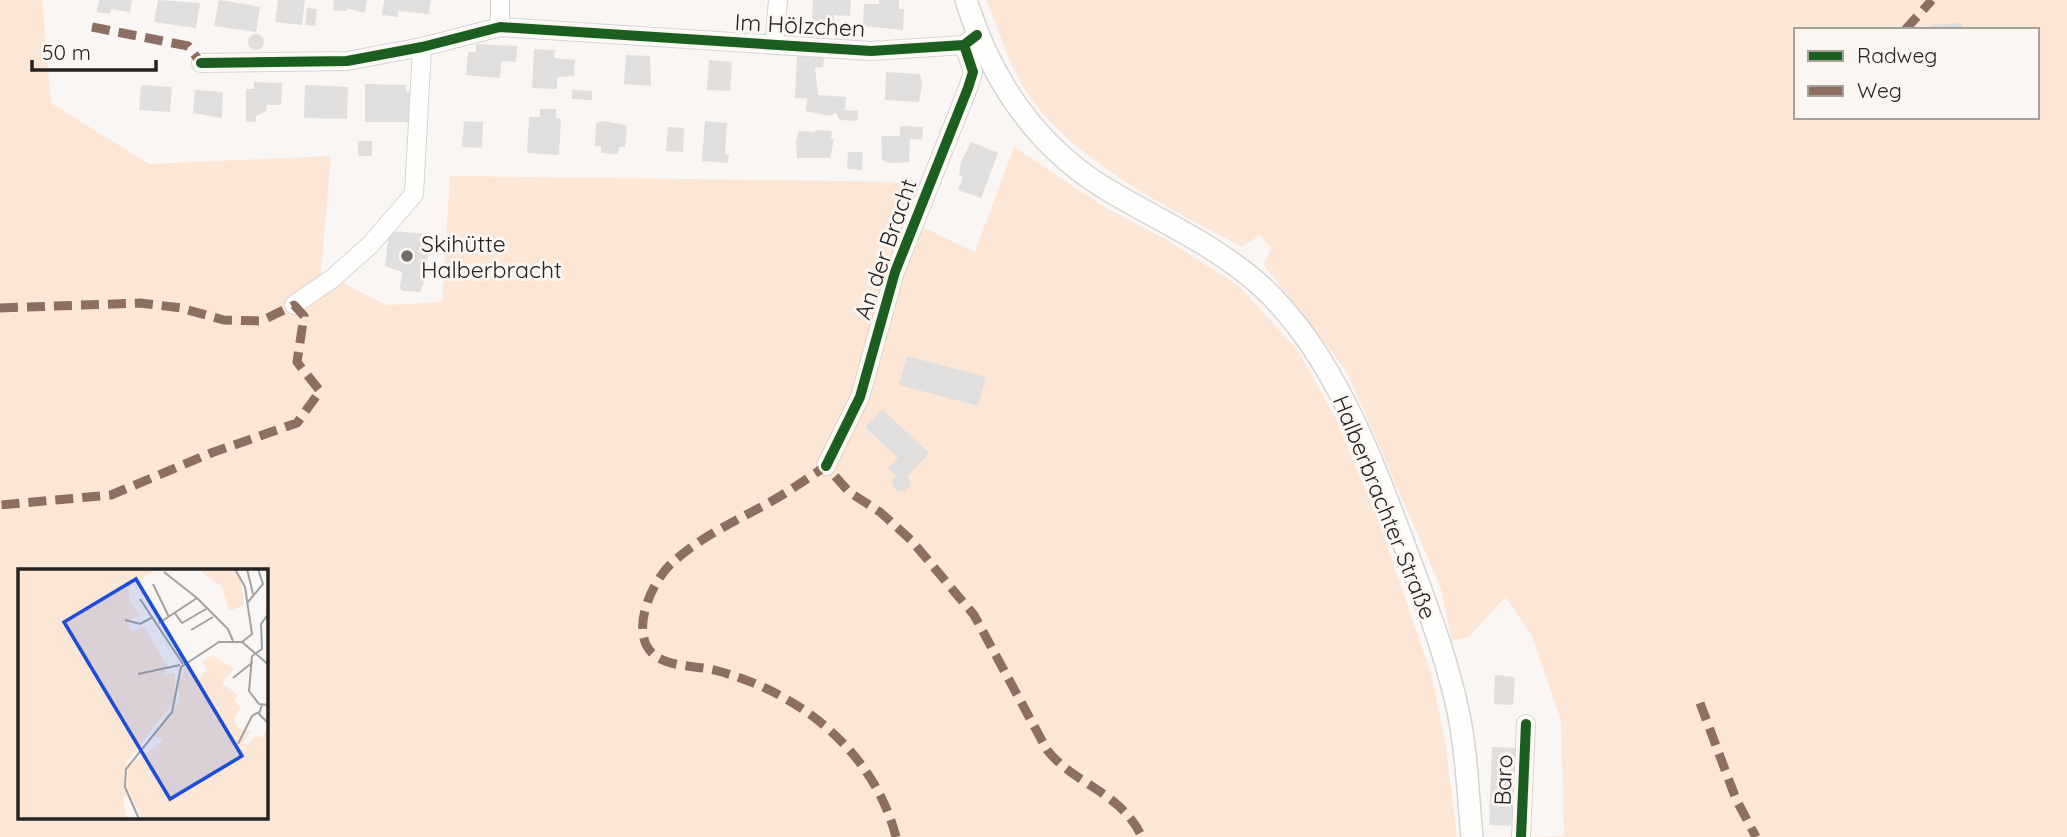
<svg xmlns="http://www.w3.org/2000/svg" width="2067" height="837" font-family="Quicksand,sans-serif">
<rect width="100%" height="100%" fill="#f9f6f4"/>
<!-- green -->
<path fill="#fce7d6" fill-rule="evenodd" d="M0 0H42L51 103 149 164 331 156 321 272 387 305 442 302 450 176 916 182 905 219 975 252 1014 147 1101 205 1167 240 1239 286 1299 352 1336 419 1379 522 1431 673 1446 747 1457 837H0ZM19 571H266V818H19Z
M986 0H2067V837H1527L1564 836 1561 720 1532 636 1505 597 1469 637 1452 641 1440 586 1347 372 1264 265 1271 248 1260 235 1242 247C1172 210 1072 160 1027 93 1009 66 999 29 986 0ZM1796 30H2037V117H1796Z"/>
<!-- building -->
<path fill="#e0dfdd" d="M99 0H132L130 12 111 9 110 14 97 12Z
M158 0 200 3 196 28 154 22Z
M219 0 260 7 256 32 214 26Z
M278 0H305L302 25 275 22Z
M334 0H367L365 13 347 8V11L333 10Z
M384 0H431L429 14 398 11V17L382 15Z
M813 0H851L850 16 834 15V27L812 26Z
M879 0H899V9H904L903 30 863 26 864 4H879Z
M307 8 317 9 315 26 305 25Z
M1962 23V30H1930V25Z
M248 42a8 8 0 1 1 16 0a8 8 0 1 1-16 0Z
M476 44 517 46 516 62 501 61 500 78 466 75 468 52H476Z
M534 49 555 50 554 58 575 60 574 76 557 77V89L532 88Z
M626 55 650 56 651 86 624 84Z
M797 56 824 57 823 67 815 68 818 95 846 97 845 110 858 111 857 121 840 120 836 113 830 116 806 111 807 98H795Z
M709 60 732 62 730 91 707 90Z
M886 72 920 74 922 84 919 102 885 100Z
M254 82 282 83 281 105H267L266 111 256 116V122L246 121V89H254Z
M365 84 406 85V92H411L410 122H365Z
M141 85 172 87 170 112 139 110Z
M305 85 348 87 347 119 304 118Z
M195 90 223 92 222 118 193 113Z
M572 90 592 91V100L572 99Z
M540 109H556V118L561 119 559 155 527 153 529 117H540Z
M464 121 483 122 482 148 462 147Z
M603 121 627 125 625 147H619L618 154 601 153V146H595L596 123Z
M705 121 727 123 725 154H729L728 163 702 161Z
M900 126 923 127 922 140 910 139 909 162 888 163 882 160 881 136H900Z
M668 127 684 128 683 152 666 151Z
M815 130 832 131 831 139H834L830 158H797L796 140 799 131 815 132Z
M358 141H372V156H358Z
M971 142 998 153 981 198 958 190 963 177 959 175 961 162Z
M848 152H863L862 170 847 169Z
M389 231 429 234 427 273 420 292 403 291 400 288 402 272 385 266Z
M907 356 986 377 978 406 899 385Z
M882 409 929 453 908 476 911 485 904 492 895 490 892 480 896 475 888 468 898 458 865 427Z
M1495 675 1515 677 1513 705 1494 704Z
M1492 747 1517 748 1515 826 1489 825Z"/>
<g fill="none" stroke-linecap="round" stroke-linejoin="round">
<defs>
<path id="minor" d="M500 27V0
M774 45 778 0
M201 63 347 61 422 47 500 27 871 51 964 45 977 35
M294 305 333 278 370 245 414 194 422 47
M826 466 860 397 895 272 968 88 973 72 964 45
M1521 837 1526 724"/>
<path id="major" d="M966 0C990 77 1034 144 1103 187 1155 219 1213 243 1260 285 1334 352 1374 464 1408 555 1427 607 1447 658 1458 711 1467 752 1468 796 1472 837"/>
</defs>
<!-- minor casing -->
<use href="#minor" stroke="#d6d4d3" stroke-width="20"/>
<!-- major casing -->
<use href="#major" stroke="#d6d4d3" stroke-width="24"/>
<!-- minor -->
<use href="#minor" stroke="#fefefd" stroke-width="18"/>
<!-- major -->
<use href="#major" stroke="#fefefd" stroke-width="21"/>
<!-- quiet -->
<path stroke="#8d6e63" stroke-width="9" stroke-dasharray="18 9" stroke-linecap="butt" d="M92 27 188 46 201 63
M1905 30 1932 0
M0 308 140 303 181 308 224 320 261 321 294 305 304 316 297 362 320 391 297 423 211 453 111 495 0 505
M1700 703 1736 799 1756 837
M896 837C874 752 801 693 718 671 698 665 667 668 652 653 629 630 653 579 673 562 703 535 738 520 772 501 791 490 808 478 826 466L849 492 880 512 911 540 974 615 1047 750C1076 786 1120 791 1142 837"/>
<defs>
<path id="cycleway" d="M201 63 347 61 422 47 500 27 871 51 964 45 977 35
M826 466 860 397 895 272 968 88 973 72 964 45
M1521 837 1526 724"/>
</defs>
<!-- cycleway casing -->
<use href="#cycleway" stroke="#fbf6f2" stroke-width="15"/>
<!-- cycleway -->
<use href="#cycleway" stroke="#1b5e20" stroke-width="10"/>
</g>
<!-- markers -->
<circle fill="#6f6d6b" stroke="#fbf6f2" stroke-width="2.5" cx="407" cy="256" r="7"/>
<g text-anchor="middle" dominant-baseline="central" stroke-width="6" stroke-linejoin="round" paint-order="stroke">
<!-- street labels -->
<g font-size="23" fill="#242321" stroke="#fbf6f2">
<text transform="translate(800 25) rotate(3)">Im Hölzchen</text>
<text transform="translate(885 249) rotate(-71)">An der Bracht</text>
<text transform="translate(1385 507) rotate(68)">Halberbrachter Straße</text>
<text transform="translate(1503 780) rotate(-88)">Baro</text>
</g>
<!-- poi labels -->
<g font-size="23" fill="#242321" stroke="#fbf6f2" text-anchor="start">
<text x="421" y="243">Skihütte<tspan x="421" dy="26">Halberbracht</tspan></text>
</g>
</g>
<!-- overview -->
<g transform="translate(18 569)">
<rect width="250" height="250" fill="#f9f6f4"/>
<path d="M0 0H139L111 19V31L121 46 111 51V59L115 63 126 57 149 98 146 106 157 104V131L108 194 109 227 105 229 109 250H0ZM180 0H215L222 8 226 36 211 42 204 18ZM195 86 215 100 204 114 220 126 216 133 223 137 216 151 222 160 233 162 225 174 230 175 238 166 244 169 250 155V250H124L110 220V198L142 174 144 170 137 167 162 131 160 117 169 94 181 110 189 101 184 93Z" fill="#fce7d6"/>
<path fill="none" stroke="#a4a2a0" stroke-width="2" d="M229 0 235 25M146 3 179 29 210 60 215 72M135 15 151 48M122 30 165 95M230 33 245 15 240 0M156 43 164 54 188 40M107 51 122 55 135 48M141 54 179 29M173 61 195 48M224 73 251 96M234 87 231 122 241 135 251 136M234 87 244 80 243 55 251 44M120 105 162 96M215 109 235 93M244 136 241 145 251 155M220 175 234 147 241 143M121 250 107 218 108 200 154 143 163 98 201 73H224L234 65 227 18 217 0"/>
<path fill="#1d4ed8" fill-opacity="0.15" stroke="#1d4ed8" stroke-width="3.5" d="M118 10 224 187 152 230 46 53Z"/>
<rect width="250" height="250" fill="none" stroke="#242321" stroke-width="3.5"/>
</g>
<!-- legend -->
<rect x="1794" y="28" width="245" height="91" fill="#fbf6f2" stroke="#a5a29e" stroke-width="2"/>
<rect x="1808" y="51" width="35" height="10" fill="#1b5e20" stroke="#a5a29e" stroke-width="2"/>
<text x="1857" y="63" font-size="21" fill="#242321">Radweg</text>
<rect x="1808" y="86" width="35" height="10" fill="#8d6e63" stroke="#a5a29e" stroke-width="2"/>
<text x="1857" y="98" font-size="21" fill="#242321">Weg</text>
<!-- scale -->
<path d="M32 60v10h124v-10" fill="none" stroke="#242321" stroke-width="3.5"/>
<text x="42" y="60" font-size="21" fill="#242321" stroke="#fbf6f2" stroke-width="5" paint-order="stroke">50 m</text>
</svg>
